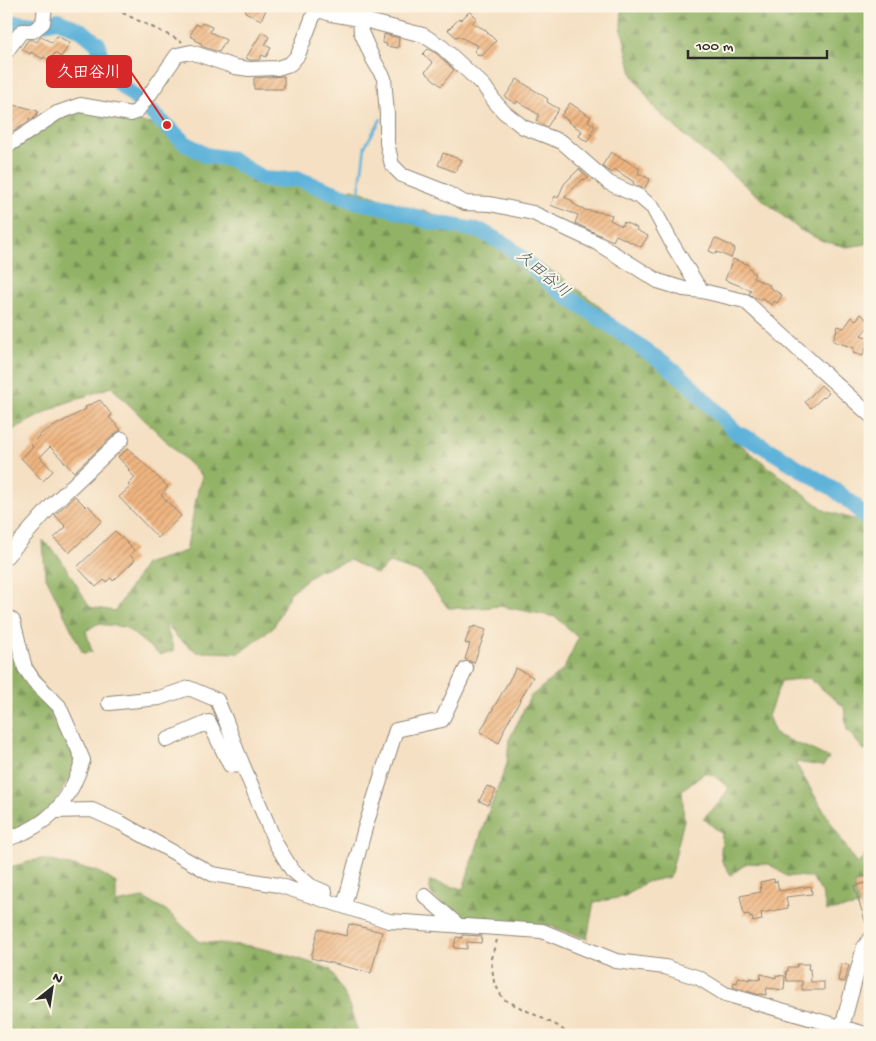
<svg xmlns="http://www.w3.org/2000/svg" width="876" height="1041" font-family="'Gochi Hand','Klee One',sans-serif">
<defs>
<pattern id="forest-firs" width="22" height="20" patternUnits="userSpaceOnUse" patternTransform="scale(1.25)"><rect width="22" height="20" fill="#92b266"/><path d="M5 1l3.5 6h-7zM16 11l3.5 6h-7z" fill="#779154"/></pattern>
<pattern id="building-hatch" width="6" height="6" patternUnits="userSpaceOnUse" patternTransform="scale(1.25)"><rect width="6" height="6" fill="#f0b681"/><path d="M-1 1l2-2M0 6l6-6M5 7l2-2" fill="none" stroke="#c3946a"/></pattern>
</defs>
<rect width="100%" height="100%" fill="#fcf5e5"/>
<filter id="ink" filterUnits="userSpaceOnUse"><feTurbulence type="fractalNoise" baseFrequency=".02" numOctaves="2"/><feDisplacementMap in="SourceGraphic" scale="10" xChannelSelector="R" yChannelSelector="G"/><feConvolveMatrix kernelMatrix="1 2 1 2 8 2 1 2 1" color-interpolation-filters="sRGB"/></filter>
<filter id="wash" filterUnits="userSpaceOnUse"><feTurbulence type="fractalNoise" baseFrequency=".0096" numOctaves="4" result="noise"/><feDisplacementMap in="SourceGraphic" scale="20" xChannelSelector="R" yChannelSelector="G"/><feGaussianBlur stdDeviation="1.12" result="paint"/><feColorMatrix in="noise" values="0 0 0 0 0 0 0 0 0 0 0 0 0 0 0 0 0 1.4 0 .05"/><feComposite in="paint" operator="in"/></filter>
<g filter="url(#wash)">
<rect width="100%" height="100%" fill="#f5e0c3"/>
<!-- forest -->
<path fill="url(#forest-firs)" stroke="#5e6e48" d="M622 6H870V241L866 244 847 247 823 241 800 230 691 141 656 110 632 74 621 26Z
M70 110H88L163 127 179 136 198 153 232 163 265 183 290 181 314 187 341 189H353L407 208 428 212 479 234 521 254 560 276 594 302 647 349 738 443 826 511 870 524V751L864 750 847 730 844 707 809 678 781 681 768 716 776 735 808 748 829 758 823 766 795 762 810 788 857 865 870 849V882L855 883V890L859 906 827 911 822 893 812 877 786 876 769 864 747 863 731 875 722 861 721 853 722 834 703 818 720 802 729 788 713 775 704 773 682 790 684 820 670 877 646 882 624 897 594 902 587 939 547 925 459 920 431 894 429 881 463 889 487 816 507 764 509 740 530 697 564 669 578 638 556 617 500 606 480 608H448L421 573 389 563 377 574 350 560 317 571 290 593 273 628 239 653 197 652 177 637 164 621 174 650 160 655 125 627 97 624 86 631 92 652 83 653 45 575 43 540 60 558 90 607 115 611 145 564 186 551 198 490 202 476 111 387 60 405 14 429 6 438V146Z
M6 625 58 712 74 748 75 768 54 804 48 812 21 829 6 831Z
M40 859 97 871 116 883V903L143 898 166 910 200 942 250 946 278 952 330 969 347 1000 359 1035H6V868Z"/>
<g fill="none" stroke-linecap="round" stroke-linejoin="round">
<!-- stream -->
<path stroke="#5eb3da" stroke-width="2.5" d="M358 15 359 6
M359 202V192L365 146 381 119"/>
<!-- river -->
<path stroke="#5eb3da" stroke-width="16" d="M6 22 35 25 58 20 82 31 98 44 101 59 109 74 184 142 205 155 231 159 263 179 276 180 298 179 359 202 389 208 431 222 481 231 508 246 558 290 630 339 650 354 663 362 685 380 737 433 761 445 834 489 855 506 870 523"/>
</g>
<g id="blocks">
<!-- building -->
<path fill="url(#building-hatch)" d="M248 6H268L261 20 245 12Z
M470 11 477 18 472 23 486 30V31L496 41 482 56 481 55 479 56 474 51 478 46 458 36 456 37 448 30 460 18 461 20Z
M202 23 212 27 210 32 226 40 219 52 201 46 202 44 195 40 196 39 190 36 196 24 200 26Z
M262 32 269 37 265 45 271 48 266 57 262 55 259 60H250L246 58Z
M384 34 399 38 398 48 386 46 387 44 383 43Z
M41 36 52 43 57 36 70 43 61 57 55 53 50 61 44 57 43 59 31 52 30 54 22 49 28 40H33L37 42Z
M428 49 437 54 454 70 441 86 425 72 433 63 423 54Z
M284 76V89H254V78Z
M517 79 548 99 547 102 559 109 547 127 536 120 539 115 517 101 516 104 505 97Z
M570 103 591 117 588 121 595 126 590 134 592 135 587 142 579 136 582 131 568 122 569 121 561 116Z
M6 104 24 107 38 111 36 116 33 119 29 118V121L14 131 6 129Z
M611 152 622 159V158L640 169 638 173 650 179 644 189 633 184 634 182 614 169 612 173 602 166Z
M443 153 462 160 455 172 438 165Z
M579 169 589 178 585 180 583 179 564 197 573 201 572 203 585 210 605 213 612 215 610 220 622 226 624 222 637 228 636 230 648 236 641 247 616 235 613 241 606 238 575 223 578 215 555 207 551 205 555 196 558 198 564 184Z
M715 238 735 248 731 258 717 252 716 254 709 251Z
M733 259 747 264 753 273 755 274 753 278 770 285 769 287 782 295 777 303 774 301 772 305 761 298V300L754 297 749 294 751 290 725 280Z
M861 314 870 322V325L861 335 869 338 863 356 853 353 854 348 833 341 838 326 844 328 852 317 856 320Z
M821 385 829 393 824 398 823 397 811 408 805 402Z
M100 400 112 415 109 417 121 430 116 433 74 472 50 447 40 457 53 471 43 481 21 458 33 447 31 444 43 432 86 409 85 407Z
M128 448 168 487 161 495 181 516 158 538 119 497 130 487 128 485 135 478 128 470 129 469 118 457Z
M75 496 86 507 88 505 102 521 69 553 54 538 66 527 55 515Z
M115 531 134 550 130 555 135 560 113 581 111 578 106 582 104 580 96 587 77 567Z
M474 626 486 630 474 663 465 659 470 644 465 643 471 627 473 628Z
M516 668 533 677 503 731H504L499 743 480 732Z
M487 786 496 790 488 805 479 801Z
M774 879V882L777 881 779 891 811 886 812 894 786 897 788 908 761 913 762 920 753 922 752 917 750 918 749 914 744 915 740 896 761 892 760 882Z
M866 883 870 893V930H868L854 886Z
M349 924 382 932 371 973 311 958 318 929 346 936Z
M462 935 482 936 481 943 467 942V949L454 948 456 937 462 938Z
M797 964H809L808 969H810L811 982H824V990H802V981H787L786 971H788V967H797Z
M841 964 849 965 845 982 838 981Z
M761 974 776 978V975L785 976 784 990 767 988 766 995 760 994V995L733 987 734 982 737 983 738 977 750 980V978L760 980Z"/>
</g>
</g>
<g filter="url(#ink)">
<use href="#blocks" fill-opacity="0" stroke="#908677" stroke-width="1"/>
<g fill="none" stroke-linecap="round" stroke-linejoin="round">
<defs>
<path id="minor" d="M315 6 316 9 331 14 360 19 423 35 442 47 484 86 495 102 504 112 523 127 562 142 609 183 640 197 653 208 674 247 696 283 702 291
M360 19 361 32 373 59 384 78 387 114V143L392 165 402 175 443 191 465 203 490 204 533 213 597 243 658 281 684 289 702 291 745 301 870 415
M6 52 22 31H33L43 23 45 6
M6 147 57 113 80 105 131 114 137 111 150 94 177 55 191 52 235 67 249 69 277 68 290 64 298 55 316 9
M6 557 53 504 122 439
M6 616 13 621 25 668 34 681 59 706 83 760C72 794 58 816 25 832 19 834 13 838 6 839
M109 703 159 698 189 688 217 700 226 721 237 751 276 844 292 870 311 886 325 892
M167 740 209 722 230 765 243 766
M56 811 92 810 121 823 212 874 278 885 389 921 542 931 616 961 665 967 699 978 725 994 869 1035
M425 896 459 926
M344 906 365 828 396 730 442 720 466 669
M842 1027 864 947 870 939"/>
</defs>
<!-- minor casing -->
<use href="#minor" stroke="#908677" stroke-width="16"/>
<!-- path -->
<path stroke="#908677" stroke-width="2" stroke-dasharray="4 4" stroke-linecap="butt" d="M108 6 181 41 182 42
M497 940 491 958 494 982 503 999 560 1027 568 1035"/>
<!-- minor -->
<use href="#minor" stroke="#fff" stroke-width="14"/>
</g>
</g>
<g text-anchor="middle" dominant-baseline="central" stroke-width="4" stroke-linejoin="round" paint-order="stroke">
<!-- water labels -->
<g font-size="16" font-style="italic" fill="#3d5b68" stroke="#fcf5e5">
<text transform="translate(542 275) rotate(40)">久田谷川</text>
</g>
</g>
<!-- callouts -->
<path fill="none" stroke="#d62828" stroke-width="2" d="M167 125L131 72"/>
<circle fill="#d62828" stroke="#fcf5e5" stroke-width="2" cx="167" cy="125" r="5"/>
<rect fill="#d62828" stroke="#d62828" stroke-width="2" x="47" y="56" width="84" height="31" rx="5"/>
<g font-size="16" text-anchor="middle" font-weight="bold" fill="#fff">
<text x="89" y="77">久田谷川</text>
</g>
<!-- margin -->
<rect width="876" height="1041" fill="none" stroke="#fcf5e5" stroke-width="25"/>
<!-- north arrow -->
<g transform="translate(52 988) rotate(30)" stroke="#fcf5e5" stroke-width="4" paint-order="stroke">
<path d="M0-4L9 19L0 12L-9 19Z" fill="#2b2b2b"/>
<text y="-8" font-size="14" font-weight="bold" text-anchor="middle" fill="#2b2b2b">N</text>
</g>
<!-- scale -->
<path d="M688 50v8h139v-8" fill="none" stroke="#2b2b2b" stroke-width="2.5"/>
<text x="696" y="50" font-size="15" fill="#2b2b2b" stroke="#fcf5e5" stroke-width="4" paint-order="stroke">100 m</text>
</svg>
